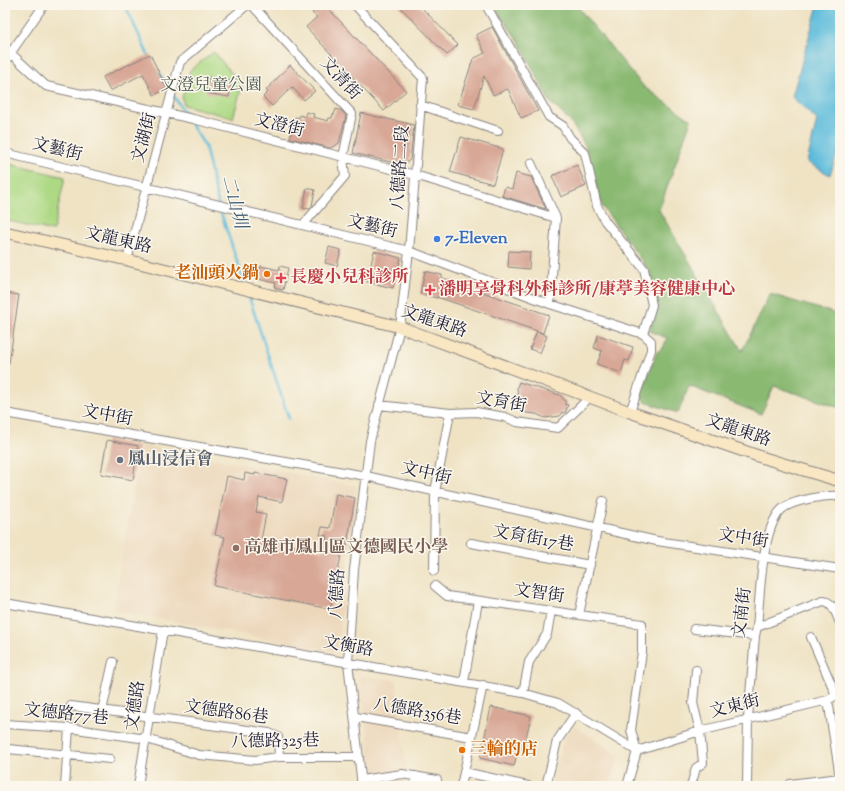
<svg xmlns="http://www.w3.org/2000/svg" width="845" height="791" font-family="'Sorts Mill Goudy','Noto Serif TC',serif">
<rect width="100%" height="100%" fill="#fbf7ec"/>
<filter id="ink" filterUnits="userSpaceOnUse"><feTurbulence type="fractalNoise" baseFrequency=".025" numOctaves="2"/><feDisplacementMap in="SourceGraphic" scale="8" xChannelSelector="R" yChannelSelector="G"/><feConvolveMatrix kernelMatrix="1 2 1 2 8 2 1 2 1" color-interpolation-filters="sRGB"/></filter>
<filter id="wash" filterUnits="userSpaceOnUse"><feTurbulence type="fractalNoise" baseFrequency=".012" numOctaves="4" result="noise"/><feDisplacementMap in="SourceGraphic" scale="16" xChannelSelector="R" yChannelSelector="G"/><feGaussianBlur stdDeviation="0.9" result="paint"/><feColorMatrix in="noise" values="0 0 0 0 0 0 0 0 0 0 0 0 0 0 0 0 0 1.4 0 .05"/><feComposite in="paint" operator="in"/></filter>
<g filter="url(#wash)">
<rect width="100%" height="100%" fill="#efe3c4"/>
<!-- built -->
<path fill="#ecd7ba" d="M141 445 357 486 337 652 113 610Z
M360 676 396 680 408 786H373Z
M575 726 619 756 611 780 622 786H553L554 771 565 736Z"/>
<!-- green -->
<path fill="#add984" stroke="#687e60" d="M214 52 242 86 233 118 184 105 182 98 190 70Z
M5 163 65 177 53 231 5 220Z"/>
<!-- forest -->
<path fill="#8ab972" stroke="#566e56" d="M493 5H576L644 87 691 120 659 210 742 351 770 294 840 315V408L774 386 761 414 689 386 678 413 645 402 641 395 657 352 663 348 667 338 650 331 655 305 648 269 602 206 585 145 570 121 550 102 519 42Z"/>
<!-- water -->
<path fill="#5dbcdb" stroke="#406f8b" d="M818 5H840V145L830 175 807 162 817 120 792 97Z"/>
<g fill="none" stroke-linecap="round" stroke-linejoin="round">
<!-- stream -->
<path stroke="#5dbcdb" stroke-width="2.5" d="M125 5 149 57
M159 73 171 91
M173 95 186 115
M189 121 205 146 219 207 245 285
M248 294 289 419"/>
</g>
<g id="blocks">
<!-- building -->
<path fill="#d8a796" d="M321 5H325L406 91 384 111 306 27 317 17 312 13Z
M398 5H419L458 45 447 55Z
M492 27 538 111 521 118 508 89 493 95 484 76 474 109 458 105 473 59 485 53 476 35Z
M150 54 167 89 154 95 143 74 110 91 103 77Z
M290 65 315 91 304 100 292 87 272 106 263 97 268 92 266 90Z
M209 77 231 81 229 97 206 93Z
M336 109 342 111 346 116 339 143 336 145 330 148 290 138 295 117 299 118 300 115 305 117 306 112 314 114 313 117 328 121 329 118H332L333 114 334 115Z
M361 113 414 125 410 160 403 165 353 153Z
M461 137 503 149 493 184 450 172Z
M577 165 586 186 561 197 552 176Z
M516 173 531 177 546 209 502 196 505 187 512 189Z
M307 188 315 190 312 206 309 209 303 208Z
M329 247 341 250 337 266 325 263Z
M374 251 401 258 393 288 367 282Z
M509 251 530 252 529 269 508 267Z
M261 266 279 270 280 266 288 268 283 290 275 288 276 283 258 279Z
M425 271 442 275V278L549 315 543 333 437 297V298L420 294Z
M5 293 19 295 9 363H5Z
M537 331 547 336 540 353 530 349Z
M598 335 633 347 629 361 625 360 621 373 597 364 602 351 594 348Z
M519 382 560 395 566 402 564 404 568 405 565 413 562 412 560 416 545 418 536 414 526 413 518 401 517 387Z
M107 440 138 446 133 480 101 474Z
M245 473 255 475V473L287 479 282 502 259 497 256 512 266 514 261 540 324 551 327 536 320 535 322 527 330 528 336 494 355 498 346 550 342 551 330 609 214 586 225 537 215 535 227 476 244 480Z
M491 707 531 716 522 755 517 754 514 766 480 758Z"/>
</g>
</g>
<g filter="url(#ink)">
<use href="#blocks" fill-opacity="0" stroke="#888280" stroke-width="1"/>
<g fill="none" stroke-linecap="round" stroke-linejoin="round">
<defs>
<path id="street" d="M252 5 352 114 343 157 345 176 303 225
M355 5 423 78 409 251 400 327 370 441 354 570 348 662 362 786
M486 5 549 117 563 126 570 138 585 153 597 206 605 221 644 269 652 305 643 334
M5 48 46 86 193 119 415 175 556 218
M5 61 44 5
M420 105 498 131
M5 153 409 251 550 304 643 334 651 341V350L630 412
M531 163 556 218 550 304
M127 260 180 62 247 5
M379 405 450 413
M5 413 366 476 657 541 840 569
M471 543 590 565
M434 571 435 492 450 413 476 412 505 417 517 422 558 428 590 397
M435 586 447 596 642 624V652L631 730 637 751
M5 603 523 693 558 703 637 751
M579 615 603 501
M757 627 823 601C833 601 836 614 840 623
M694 629 755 636
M811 637 836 695
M464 682 478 601
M523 693 529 662 547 634 551 611
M828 700 840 777
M71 706 269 733 278 737 279 757
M102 711 113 662
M356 717 472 737
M5 724 69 728 147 739 199 755 255 760 279 757H359
M8 749 110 759
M637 751 700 731 828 700 840 693
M464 772 528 786
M361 780 402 774 437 780
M790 784 840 778
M65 786 69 728
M138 786 163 630
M415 786 416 776
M461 786 483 685
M546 786 557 741 576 713
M627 786 637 751
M691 786 696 768 703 763 700 731 693 703 696 670
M747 786 748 718 755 636 757 627C760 598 761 530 781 510 791 500 826 495 840 496"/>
<path id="secondary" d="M5 232 127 260 400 327 630 412 764 458 840 481"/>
</defs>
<!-- street casing -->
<use href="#street" stroke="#888280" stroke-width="10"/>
<!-- secondary casing -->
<use href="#secondary" stroke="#888280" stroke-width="13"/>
<!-- street -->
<use href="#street" stroke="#fff" stroke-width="8"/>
<!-- secondary -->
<use href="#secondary" stroke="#f9e7c3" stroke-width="11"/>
</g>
</g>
<!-- markers -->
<circle fill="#3f7fe0" stroke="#fbf7ec" stroke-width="1.5" cx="437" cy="239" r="4"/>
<g fill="#e8710a" stroke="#fbf7ec" stroke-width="1.5">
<circle cx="267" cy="274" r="4"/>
<circle cx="462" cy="750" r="4"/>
</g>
<g fill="#e0444e" stroke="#fbf7ec" stroke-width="1.5">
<path d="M279 272h4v4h4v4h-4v4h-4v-4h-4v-4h4z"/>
<path d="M428 284h4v4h4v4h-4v4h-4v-4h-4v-4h4z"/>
</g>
<circle fill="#6b7280" stroke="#fbf7ec" stroke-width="1.5" cx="120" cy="460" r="4"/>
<circle fill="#8d6e63" stroke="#fbf7ec" stroke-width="1.5" cx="236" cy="548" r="4"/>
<g text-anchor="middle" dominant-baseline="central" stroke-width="3" stroke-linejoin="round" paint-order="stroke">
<!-- street labels -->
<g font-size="17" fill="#22223b" stroke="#fbf7ec">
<text transform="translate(340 79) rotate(47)">文清街</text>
<text transform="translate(279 126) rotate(14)">文澄街</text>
<text transform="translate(145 138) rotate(-75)">文湖街</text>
<text transform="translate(57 150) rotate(14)">文藝街</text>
<text transform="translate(401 168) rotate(-86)">八德路二段</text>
<text transform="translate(372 227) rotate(14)">文藝街</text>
<text transform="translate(118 241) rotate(13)">文龍東路</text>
<text transform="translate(434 322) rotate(19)">文龍東路</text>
<text transform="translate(501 403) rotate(10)">文育街</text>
<text transform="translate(107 416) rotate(10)">文中街</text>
<text transform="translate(738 431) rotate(19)">文龍東路</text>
<text transform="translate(426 474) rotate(13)">文中街</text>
<text transform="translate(533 539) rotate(10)">文育街17巷</text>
<text transform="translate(743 539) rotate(9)">文中街</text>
<text transform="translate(338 594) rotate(-86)">八德路</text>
<text transform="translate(539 594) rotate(8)">文智街</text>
<text transform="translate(743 613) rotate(-83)">文南街</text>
<text transform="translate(348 647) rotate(10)">文衡路</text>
<text transform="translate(136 706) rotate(-82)">文德路</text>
<text transform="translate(735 707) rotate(-14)">文東街</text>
<text transform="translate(417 712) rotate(10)">八德路356巷</text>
<text transform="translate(226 713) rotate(8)">文德路86巷</text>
<text transform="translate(66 715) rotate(6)">文德路77巷</text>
<text transform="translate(275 742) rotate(-1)">八德路325巷</text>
</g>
<!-- park labels -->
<g font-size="17" fill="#4c5951" stroke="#fbf7ec">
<text x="211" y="86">文澄兒童公園</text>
</g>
<!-- shop labels -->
<g font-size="17" font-weight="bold" fill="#366cbe" stroke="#fbf7ec" text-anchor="start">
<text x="445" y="239">7-Eleven</text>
</g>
<!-- food labels -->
<g font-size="17" font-weight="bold" fill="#c56008" stroke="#fbf7ec" text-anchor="end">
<text x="259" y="274">老汕頭火鍋</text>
<text x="470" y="750" text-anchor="start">三輪的店</text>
</g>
<!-- health labels -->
<g font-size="17" font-weight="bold" fill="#be3a42" stroke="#fbf7ec" text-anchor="start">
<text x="290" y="278">長慶小兒科診所</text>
<text x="439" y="290">潘明享骨科外科診所/康葶美容健康中心</text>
</g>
<!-- worship labels -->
<g font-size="17" font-weight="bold" fill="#5b616d" stroke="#fbf7ec" text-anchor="start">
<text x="128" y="460">鳳山浸信會</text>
</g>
<!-- education labels -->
<g font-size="17" font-weight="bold" fill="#785e54" stroke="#fbf7ec" text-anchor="start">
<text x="244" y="548">高雄市鳳山區文德國民小學</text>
</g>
<!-- water labels -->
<g font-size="18" font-style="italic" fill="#375873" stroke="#fbf7ec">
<text transform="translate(233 202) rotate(75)">二山圳</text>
</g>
</g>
<!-- margin -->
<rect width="845" height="791" fill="none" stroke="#fbf7ec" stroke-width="20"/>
</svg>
